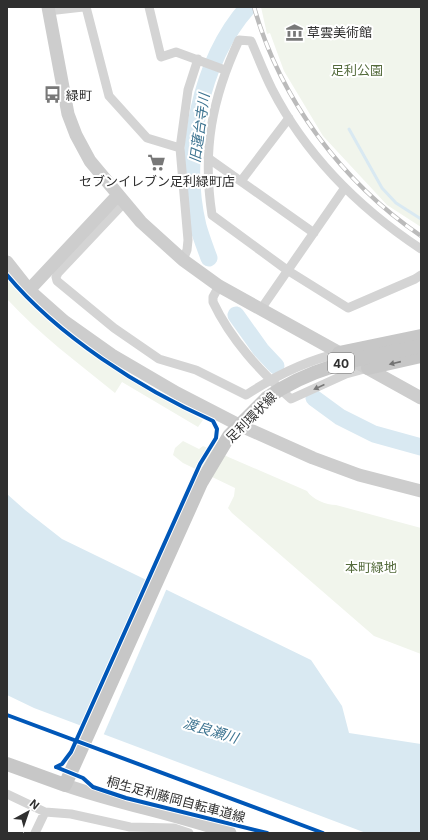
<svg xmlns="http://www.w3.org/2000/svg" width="428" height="840" font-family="Inter,'Noto Sans JP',sans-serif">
<rect width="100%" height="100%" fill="#fff"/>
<!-- green -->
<path fill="#f1f5ec" d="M261 7H421V227L387 205 323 136 284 71 270 33 267 34Z
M7 280C62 339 131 383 203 420L198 427 122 382 115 393C78 363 39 334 7 299Z
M183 441 199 449 203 446 307 491C312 499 326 505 336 505L421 528V654L374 636 232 513 228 508 234 496 235 488 183 463 173 455 175 448Z"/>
<!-- water -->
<path fill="#d9e9f2" d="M7 494 25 510 62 539 311 660 342 706 349 733 421 744V833H366L34 708 7 695Z"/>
<!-- pier -->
<path fill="#fff" d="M147 579 167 588 103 736 80 728Z"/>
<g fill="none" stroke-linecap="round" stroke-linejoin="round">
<!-- stream -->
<path stroke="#d9e9f2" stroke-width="3" d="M349 129 382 188 396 203 421 219"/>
<!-- river -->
<path stroke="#d9e9f2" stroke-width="17" d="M209 258C205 247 201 237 198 226 181 156 200 61 248 7
M236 315 261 350 276 366
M314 398 340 417 374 434 421 447"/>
<!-- street -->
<path stroke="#d4d4d4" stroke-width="9" d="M86 7 109 96 147 138 180 148
M149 7 161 57 176 52 225 70
M48 11 83 7
M208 158 314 233
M241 181 289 118
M124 203 58 273 56 277 57 281 114 328 159 359 196 370 246 395C275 376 305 361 339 353
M421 249C359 208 306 155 272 89 264 73 258 57 251 41L239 40C212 98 202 150 212 215L287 270 348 308 415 279 421 275
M183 260 187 250 188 240 180 148 188 90 198 59
M219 286 213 297V302C231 340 260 371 291 399L346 374 368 368
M261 309 344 189
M7 794 45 812 71 814 130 827 174 828 189 833
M35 833 45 812"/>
<!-- secondary -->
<path stroke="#cdcdcd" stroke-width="13" d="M48 7 68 114 76 135 90 161 141 222 183 260 219 286 421 398
M7 262 29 290 64 321 112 355 177 393 239 425 313 458 359 475 421 491
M29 290 118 195
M65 785C119 804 176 814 230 833"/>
<!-- primary -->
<path stroke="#c7c7c7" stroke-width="14" d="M339 353 421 336
M368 368 421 356
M7 764 65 785 201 483 229 436 267 398"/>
<defs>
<path id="rail" d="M254 7C280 99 342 182 421 236"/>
</defs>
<!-- rail casing -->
<use href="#rail" stroke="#bbb" stroke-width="4.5"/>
<!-- rail -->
<use href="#rail" stroke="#fff" stroke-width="3" stroke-dasharray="9" stroke-linecap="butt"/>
<!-- primary-bridge -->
<path stroke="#c7c7c7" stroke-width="14" d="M267 398C313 365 367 357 421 346"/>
<defs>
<path id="cycleway" d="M7 275C58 336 141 389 213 421L217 429 216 438 200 464 71 752 62 764 56 767
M7 715 323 833
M56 767 83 778 93 787 126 798 267 833"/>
</defs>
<!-- cycleway casing -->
<use href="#cycleway" stroke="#fff" stroke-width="6"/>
<!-- cycleway -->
<use href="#cycleway" stroke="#0057b8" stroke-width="4"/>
</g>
<!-- one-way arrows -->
<defs><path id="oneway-solid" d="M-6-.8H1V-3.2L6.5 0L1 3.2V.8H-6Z"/></defs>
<use fill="#737373" href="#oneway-solid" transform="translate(395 363) rotate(167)"/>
<use fill="#797979" href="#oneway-solid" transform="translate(319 387) rotate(155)"/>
<!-- icons -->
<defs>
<symbol id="museum-bare" viewBox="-9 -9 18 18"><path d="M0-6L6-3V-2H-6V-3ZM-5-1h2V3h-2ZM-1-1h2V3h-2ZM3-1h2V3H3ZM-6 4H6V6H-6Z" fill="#787878" stroke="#fff" stroke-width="2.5" paint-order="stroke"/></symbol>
<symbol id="bus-bare" viewBox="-9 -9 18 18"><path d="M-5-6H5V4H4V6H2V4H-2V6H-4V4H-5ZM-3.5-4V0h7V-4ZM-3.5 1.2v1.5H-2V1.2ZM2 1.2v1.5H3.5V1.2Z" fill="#787878" stroke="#fff" stroke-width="2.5" paint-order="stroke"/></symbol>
<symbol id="supermarket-bare" viewBox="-9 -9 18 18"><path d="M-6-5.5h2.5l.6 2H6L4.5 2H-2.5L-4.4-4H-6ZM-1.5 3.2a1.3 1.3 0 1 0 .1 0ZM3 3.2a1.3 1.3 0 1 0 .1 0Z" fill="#787878" stroke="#fff" stroke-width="2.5" paint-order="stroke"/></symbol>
</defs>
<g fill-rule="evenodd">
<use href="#museum-bare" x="282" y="20" width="25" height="25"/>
<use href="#bus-bare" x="40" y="82" width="25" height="25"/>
<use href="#supermarket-bare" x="144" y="150" width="25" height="25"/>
</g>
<g text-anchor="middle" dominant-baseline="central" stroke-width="4" stroke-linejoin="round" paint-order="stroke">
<!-- shield labels -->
<rect fill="#fff" stroke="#6d6d6d" stroke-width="1" x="328" y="353" width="26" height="20" rx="3"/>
<g font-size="12" font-weight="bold" fill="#2f2f2f">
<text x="341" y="363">40</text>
</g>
<!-- poi labels -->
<g font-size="13" fill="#2f2f2f" stroke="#fff" text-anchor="start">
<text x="307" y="32">草雲美術館</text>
<text x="66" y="95">緑町</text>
<text x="157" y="181" text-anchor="middle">セブンイレブン足利緑町店</text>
</g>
<!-- park labels -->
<g font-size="13" fill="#546b3c" stroke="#fff">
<text x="357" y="70">足利公園</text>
<text x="371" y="567">本町緑地</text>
</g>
<!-- street labels -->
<g font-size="13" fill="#2f2f2f" stroke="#fff">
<text transform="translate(251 417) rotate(-45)">足利環状線</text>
<text transform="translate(176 799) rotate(15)">桐生足利藤岡自転車道線</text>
</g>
<!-- water labels -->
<g font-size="14" font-style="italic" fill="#3d7491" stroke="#fff">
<text transform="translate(199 128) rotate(-82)">旧蓮台寺川</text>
<text transform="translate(211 730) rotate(17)">渡良瀬川</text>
</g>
</g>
<!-- border -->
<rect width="428" height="840" fill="none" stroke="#2f2f2f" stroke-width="16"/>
<!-- north arrow -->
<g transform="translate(28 812) rotate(40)" stroke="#ffffff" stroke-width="3" paint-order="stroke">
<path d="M0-3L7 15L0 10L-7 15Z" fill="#2f2f2f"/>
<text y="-6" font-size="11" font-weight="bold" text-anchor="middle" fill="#2f2f2f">N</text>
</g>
</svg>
